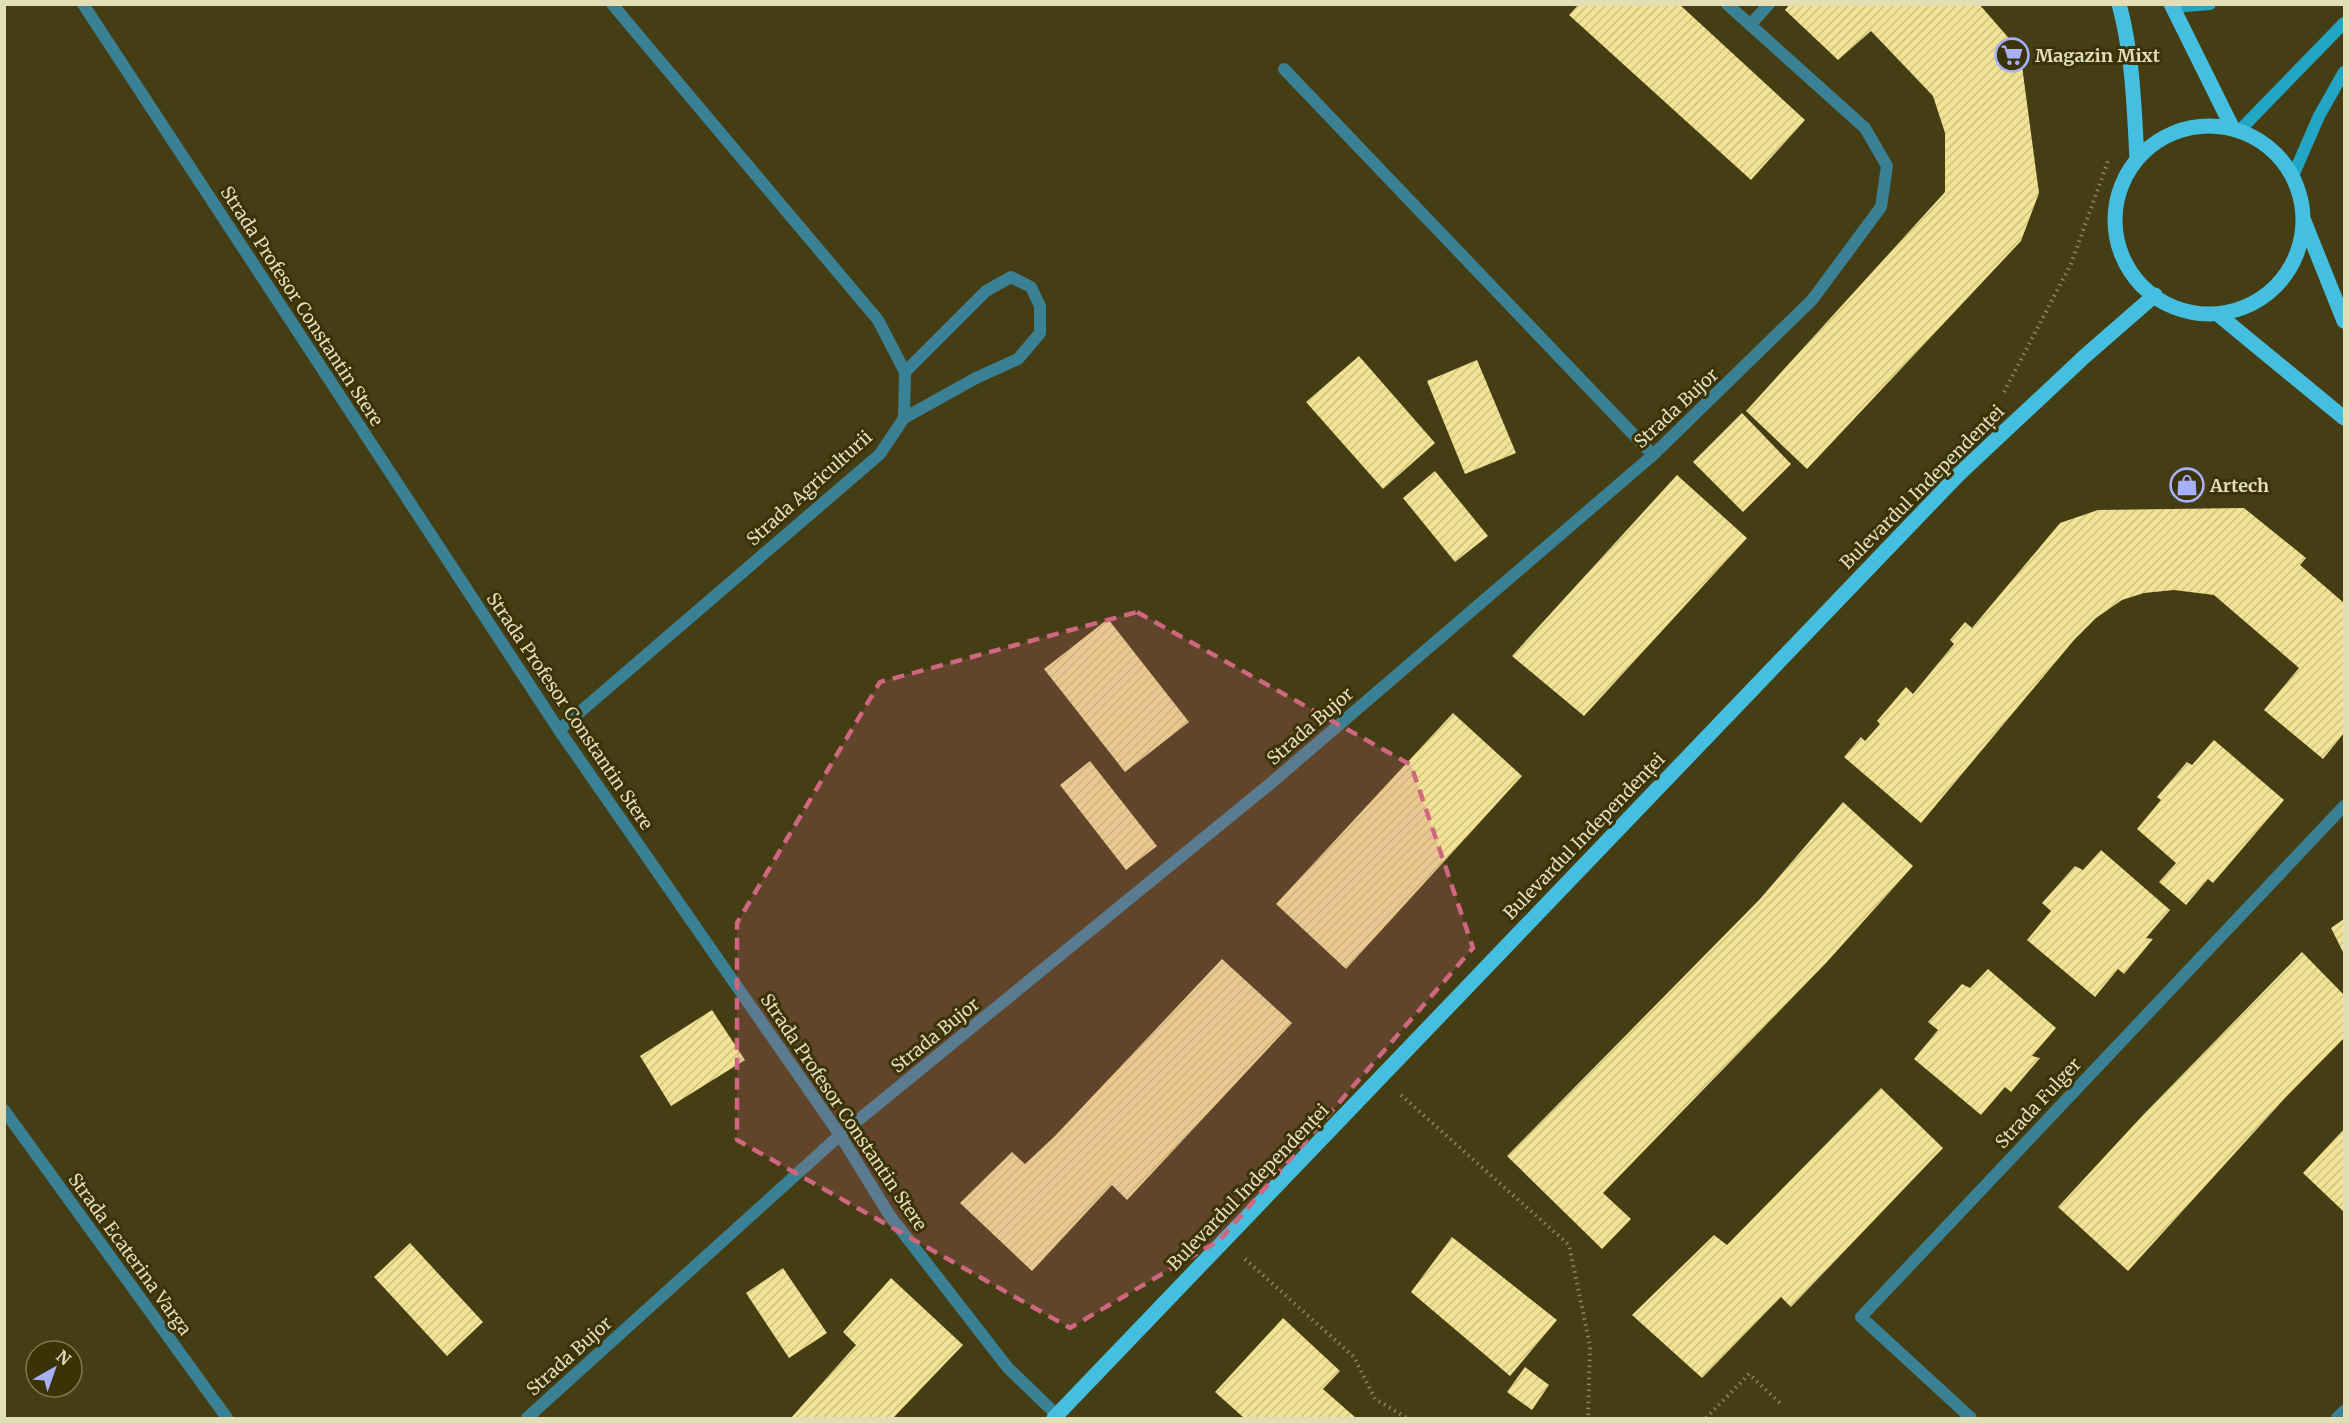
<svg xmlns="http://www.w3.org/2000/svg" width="2349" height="1423" font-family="Merriweather,serif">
<defs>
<pattern id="building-hatch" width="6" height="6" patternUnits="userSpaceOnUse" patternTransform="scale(1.5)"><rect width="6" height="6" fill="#f1e294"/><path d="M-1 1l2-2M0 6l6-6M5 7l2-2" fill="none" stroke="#cec281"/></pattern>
</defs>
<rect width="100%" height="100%" fill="#453d14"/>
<!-- building -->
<path fill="url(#building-hatch)" d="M1579 4H1679L1805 120 1751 180 1569 15Z
M1790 4H1979L2020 51 2039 193 2021 241 1807 469 1746 411 1945 192V133L1933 96 1871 31 1838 60 1785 10Z
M1359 356 1435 443 1383 489 1306 402Z
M1477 360 1516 453 1465 474 1427 381Z
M1742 413 1791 464 1743 512 1693 462Z
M1435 471 1488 536 1455 562 1403 498Z
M1677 475 1747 538 1584 716 1512 656Z
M2244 508 2306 558 2300 565 2344 603V733L2323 759 2264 710 2299 668 2214 595 2174 590 2144 593 2122 600 2096 618 2074 640 1921 823 1844 757 1861 737 1865 741 1880 724 1877 721 1906 687 1913 694 1954 644 1950 640 1965 622 1972 628 2060 523 2098 510Z
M1108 619 1189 722 1125 772 1044 669Z
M1453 713 1522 776 1346 969 1276 904Z
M2214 740 2284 800 2213 883 2208 879 2186 905 2159 882 2176 863 2137 829 2161 800 2157 797 2187 762 2192 765Z
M1090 761 1157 846 1126 870 1060 785Z
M1843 802 1913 866 1826 963 1603 1193 1631 1219 1602 1249 1507 1156 1760 899Z
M2101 850 2170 910 2146 938 2153 939 2124 974 2118 969 2095 997 2027 940 2051 911 2042 903 2075 866 2083 870Z
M2344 919V954L2331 928Z
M2302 952 2344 995V1038L2286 1097 2128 1271 2058 1207 2143 1115Z
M1222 959 1292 1023 1127 1200 1112 1185 1032 1271 960 1203 1012 1152 1025 1164 1055 1136Z
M1988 969 2056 1028 2032 1056 2040 1058 2011 1092 2005 1087 1981 1115 1914 1059 1938 1030 1928 1022 1962 984 1970 988Z
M712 1010 745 1060 671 1106 640 1056Z
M1881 1088 1943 1148 1791 1307 1781 1297 1702 1378 1632 1315 1714 1235 1727 1245Z
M2344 1129V1212L2303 1173Z
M1452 1237 1557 1320 1510 1376 1411 1292Z
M410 1243 483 1322 447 1356 374 1277Z
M783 1268 827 1333 789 1358 746 1293Z
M891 1278 963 1345 893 1418H791L856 1345 843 1332Z
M1283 1318 1340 1371 1323 1389 1356 1418H1244L1215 1392Z
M1525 1367 1549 1385 1532 1410 1507 1392Z"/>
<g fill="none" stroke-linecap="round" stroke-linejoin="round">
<!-- path -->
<path stroke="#8c855d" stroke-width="4" stroke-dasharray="1.5 4.5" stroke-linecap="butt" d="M2004 392 2071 264 2108 161
M1401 1095 1569 1245 1590 1346 1588 1418
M1245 1259 1354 1357 1375 1399 1407 1418
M1706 1418 1749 1374 1782 1405"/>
<!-- lane -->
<path stroke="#3b8195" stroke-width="12" d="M1284 69 1653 455
M904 418 976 378 1018 359 1040 333V306L1031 287 1011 277 986 291 905 372
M1971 1418 1861 1317 2344 806
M2337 1418 2344 1411"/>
<!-- street -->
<path stroke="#3b8195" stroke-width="12" d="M83 4 559 730 840 1135 890 1216 1008 1368 1060 1418
M1750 25 1769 4
M559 730 880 454 904 418 905 372 878 320 612 4
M4 1110 227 1418
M527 1418 840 1135 1270 784 1653 455 1812 300 1881 207 1887 166 1865 128 1727 4"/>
<!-- secondary -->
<path stroke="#21a6c6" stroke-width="12" d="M2173 7 2210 4
M2240 130 2344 23
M2292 178 2319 116 2344 72"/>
<!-- primary -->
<path stroke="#45bfdf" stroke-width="15" d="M2119 4C2133 55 2134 107 2137 159
M2171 4 2232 127
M2115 220a94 94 0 1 1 188 0a94 94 0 1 1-188 0Z
M2304 221 2344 321
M2220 316 2344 418
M1054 1418 1958 475 2085 356 2155 295"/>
</g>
<!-- marked area -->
<path fill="#d06780" fill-opacity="0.2" stroke="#d06780" stroke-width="4.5" stroke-dasharray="12 8" stroke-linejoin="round" d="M1137 612 1411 765 1473 948 1220 1240 1070 1328 737 1140V923L880 682Z"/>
<!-- icons -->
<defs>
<symbol id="supermarket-ring" viewBox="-11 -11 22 22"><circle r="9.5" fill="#3a3308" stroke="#a8b0fc" stroke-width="1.5"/><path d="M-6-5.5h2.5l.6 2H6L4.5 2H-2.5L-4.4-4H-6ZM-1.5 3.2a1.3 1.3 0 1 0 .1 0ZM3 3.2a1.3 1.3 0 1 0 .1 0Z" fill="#a8b0fc"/></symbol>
<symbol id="shop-ring" viewBox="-11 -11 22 22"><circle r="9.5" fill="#3a3308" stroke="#a8b0fc" stroke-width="1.5"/><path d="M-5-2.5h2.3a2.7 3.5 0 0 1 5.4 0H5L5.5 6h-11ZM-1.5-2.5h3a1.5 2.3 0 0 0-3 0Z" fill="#a8b0fc"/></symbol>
</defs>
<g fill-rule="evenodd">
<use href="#supermarket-ring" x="1993" y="36" width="38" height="38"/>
<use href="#shop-ring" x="2168" y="466" width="38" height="38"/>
</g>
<g text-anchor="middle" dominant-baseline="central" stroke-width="6" stroke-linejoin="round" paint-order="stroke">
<!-- poi labels -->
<g font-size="18" font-weight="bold" fill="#e4deb8" stroke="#3a3308" text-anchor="start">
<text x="2035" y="55">Magazin Mixt</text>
<text x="2210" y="485">Artech</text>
</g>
<!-- street labels -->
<g font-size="18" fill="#e4deb8" stroke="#3a3308">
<text transform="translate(302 306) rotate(57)">Strada Profesor Constantin Stere</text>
<text transform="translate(1676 408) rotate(-43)">Strada Bujor</text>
<text transform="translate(1922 487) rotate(-45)">Bulevardul Independenței</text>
<text transform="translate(809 488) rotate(-42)">Strada Agriculturii</text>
<text transform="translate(570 711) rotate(56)">Strada Profesor Constantin Stere</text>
<text transform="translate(1310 726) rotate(-41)">Strada Bujor</text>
<text transform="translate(1584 836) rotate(-46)">Bulevardul Independenței</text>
<text transform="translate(935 1035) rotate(-39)">Strada Bujor</text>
<text transform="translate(2038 1103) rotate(-47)">Strada Fulger</text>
<text transform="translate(844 1112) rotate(56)">Strada Profesor Constantin Stere</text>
<text transform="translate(1248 1187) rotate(-46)">Bulevardul Independenței</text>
<text transform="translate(130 1254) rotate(54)">Strada Ecaterina Varga</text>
<text transform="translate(569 1356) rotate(-42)">Strada Bujor</text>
</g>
</g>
<!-- border -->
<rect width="2349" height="1423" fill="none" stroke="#e4deb8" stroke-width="12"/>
<!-- north arrow -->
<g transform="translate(54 1369) rotate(40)"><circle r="28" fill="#3a3308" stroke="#7e774e" stroke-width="1.5"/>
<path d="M0-4.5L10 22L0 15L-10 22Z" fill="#a8b0fc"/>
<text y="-9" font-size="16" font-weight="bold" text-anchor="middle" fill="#e4deb8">N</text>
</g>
</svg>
